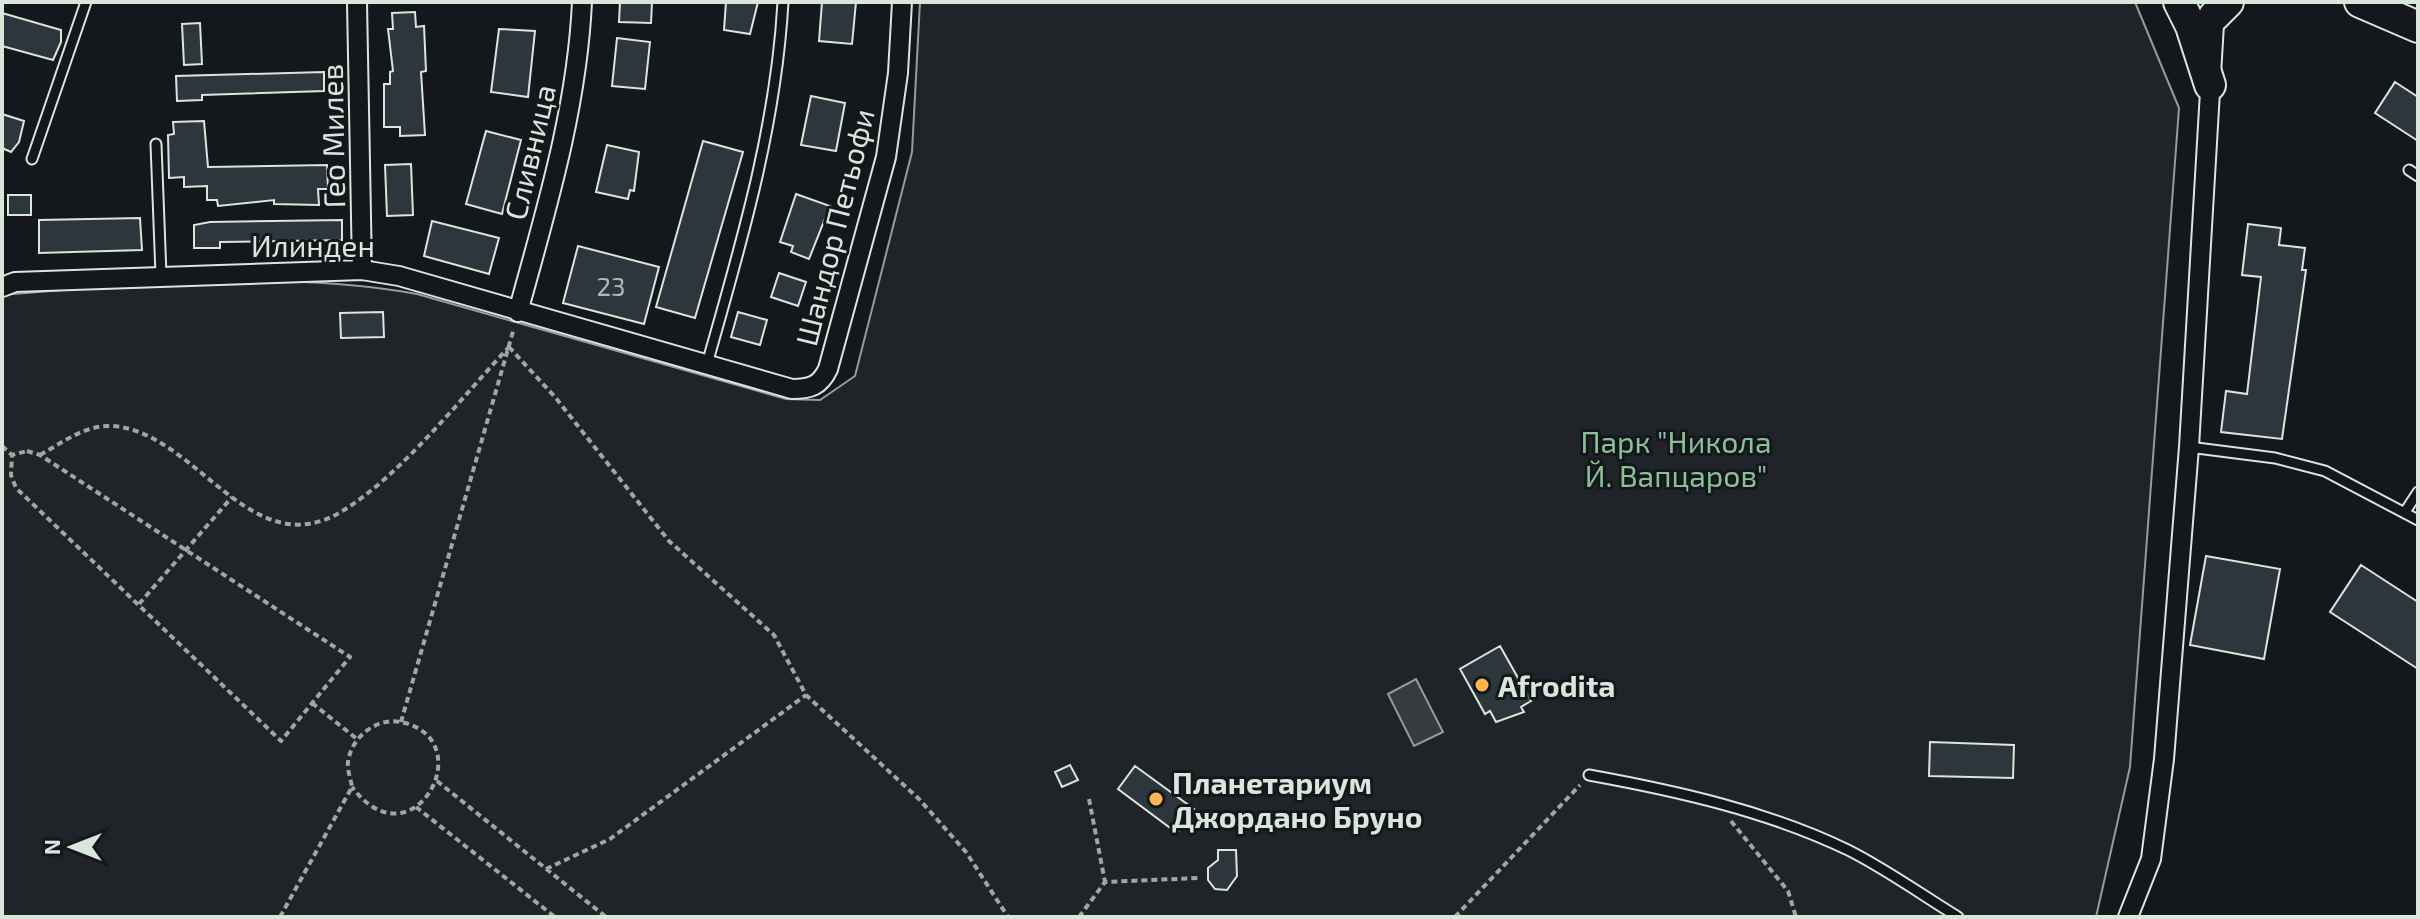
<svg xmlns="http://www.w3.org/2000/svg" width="2420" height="919" font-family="'Exo 2',sans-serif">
<rect width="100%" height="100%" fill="#14181c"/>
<!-- green -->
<path fill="#202428" stroke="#939e99" stroke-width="2" d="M920 2H2135L2179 108 2130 767 2096 917H2V295C139 284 281 270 417 294L786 399 820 400 855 376 912 152Z"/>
<!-- water -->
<path fill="#363b3e" stroke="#939e99" stroke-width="2" d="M1416 679 1443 732 1414 746 1388 694Z"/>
<!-- building -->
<path fill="#2c363c" stroke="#d8e6dc" stroke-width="2" d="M620 2H652L651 23 619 22Z
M726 2H758L750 34 724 30Z
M822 2H856L852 44 819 41Z
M415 12 416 27 424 26 426 71 421 72 425 135 400 136V127H384V84H390V72L393 71 388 29H393L392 13Z
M2 13 61 30V42L53 60 2 46Z
M200 23 202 64 184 65 182 24Z
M499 29 535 31 528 97 491 92Z
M617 38 650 42 645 89 612 86Z
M324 72V91L202 95V100L177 101 176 76Z
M2395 82 2418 97V141L2375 113Z
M811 96 845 103 836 151 801 145Z
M2 114 24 121 19 142 11 152 2 148Z
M204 121 208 167 327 165 328 189H318L319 205 274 204V200L218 206 217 200H207V186L184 187V177L169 178 168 135 174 134 173 122Z
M486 131 521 140 502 214 466 204Z
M703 141 743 152 695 318 656 307Z
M607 145 639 152 634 191 630 190 628 199 596 192Z
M411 164 413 215 387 216 385 165Z
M796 194 830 206 809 259 791 252 793 246 780 242Z
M8 195H31V215H8Z
M140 218 142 250 39 253V220Z
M342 220V240L220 242V248H194V225L210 222Z
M432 221 499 238 489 274 424 256Z
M2248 224 2281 228 2279 245 2305 248 2302 270H2306L2282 439 2221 432 2226 391 2247 394 2261 277 2242 275Z
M578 246 659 267 644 324 563 303Z
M779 273 806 282 798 306 771 297Z
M383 312 384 337 341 338 340 313Z
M738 312 767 320 760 345 731 337Z
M2206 556 2280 569 2264 659 2190 645Z
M2361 565 2418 602V669L2330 612Z
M1500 646 1531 701 1521 707 1524 712 1496 722 1490 711 1485 714 1460 669Z
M1930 742 2014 745 2013 778 1929 776Z
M1070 765 1078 780 1062 787 1055 772Z
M1135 766 1194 809 1177 833 1118 789Z
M1218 850H1236L1237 876 1227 890 1215 889 1208 880V868L1218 860Z"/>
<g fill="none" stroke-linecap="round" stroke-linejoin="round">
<defs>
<path id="service" d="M156 144 161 275
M32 159 86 2
M2409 170 2418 176
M707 364C741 244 776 127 783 2
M2189 447 2275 458 2325 471 2418 520
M2405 512 2418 492
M1589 775C1677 791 1767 811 1848 850 1886 869 1922 895 1958 917"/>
<path id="minor" d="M357 2 362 270
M2 287 15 282 362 270 399 276 792 389C810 389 820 386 828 369L886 157 898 73 902 2
M518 312C546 210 577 109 582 2
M2128 917 2151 859 2164 759 2189 447 2215 7"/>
<path id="trunk" d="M2179 2 2191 26 2210 85
M2360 2 2418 27
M2214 16 2228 2"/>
</defs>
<!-- service casing -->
<use href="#service" stroke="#d8e6dc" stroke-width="13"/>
<!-- minor casing -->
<use href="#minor" stroke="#d8e6dc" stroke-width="22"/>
<!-- trunk casing -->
<use href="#trunk" stroke="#d8e6dc" stroke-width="34"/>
<!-- path -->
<path stroke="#9da8a2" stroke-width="4" stroke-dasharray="6 4" stroke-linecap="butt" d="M509 347 555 397 669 541 774 635 806 695 919 799 966 852 1008 917
M2 446 12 455
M27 451 40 455 350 657 281 741 16 488 11 475 12 455Z
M40 455C63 442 85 425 112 426 197 431 251 569 344 510 402 474 462 397 509 347
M139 604 232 497
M312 703 357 739
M401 722 514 328
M437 781 606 917
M1089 799 1105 882
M416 807 555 917
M1731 821 1788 891 1796 917
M546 869 610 839 806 695
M280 917 352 787C351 780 347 770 348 762 351 737 377 717 401 722 483 739 413 868 352 787
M1079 917 1105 882 1199 878
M1455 917 1580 785"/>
<!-- service -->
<use href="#service" stroke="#14181c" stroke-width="9"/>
<!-- minor -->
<use href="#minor" stroke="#14181c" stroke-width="18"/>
<!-- trunk -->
<use href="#trunk" stroke="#14181c" stroke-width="30"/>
</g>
<!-- markers -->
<g fill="#ffb74d" stroke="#14181c" stroke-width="3">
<circle cx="1482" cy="685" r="8"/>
<circle cx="1156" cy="799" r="8"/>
</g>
<g text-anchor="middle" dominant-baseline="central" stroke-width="6" stroke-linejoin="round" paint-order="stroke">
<!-- number labels -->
<g font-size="26" fill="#adbab4">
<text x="611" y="285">23</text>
</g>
<!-- street labels -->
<g font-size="30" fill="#d8e6dc" stroke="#14181c">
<text transform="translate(332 136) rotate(-91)">Гео Милев</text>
<text transform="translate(529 152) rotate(-77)">Сливница</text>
<text transform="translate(834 227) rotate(-76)">Шандор Петьофи</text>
<text x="313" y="245">Илинден</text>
</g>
<!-- park labels -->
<g font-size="30" fill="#8ac095" stroke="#14181c">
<text x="1676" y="441">Парк "Никола<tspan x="1676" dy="34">Й. Вапцаров"</tspan></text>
</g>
<!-- poi labels -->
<g font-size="30" font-weight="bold" fill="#d8e6dc" stroke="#14181c" text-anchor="start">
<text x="1498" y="685">Afrodita</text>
<text x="1172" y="782">Планетариум<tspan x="1172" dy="34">Джордано Бруно</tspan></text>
</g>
</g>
<!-- border -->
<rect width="2420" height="919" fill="none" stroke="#d8e6dc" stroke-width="8"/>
<!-- north arrow -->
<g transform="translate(72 847) rotate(270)" stroke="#14181c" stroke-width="6" paint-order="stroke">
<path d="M0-6L14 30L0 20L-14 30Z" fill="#d8e6dc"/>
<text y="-12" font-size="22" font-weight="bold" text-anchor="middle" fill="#d8e6dc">N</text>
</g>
</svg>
